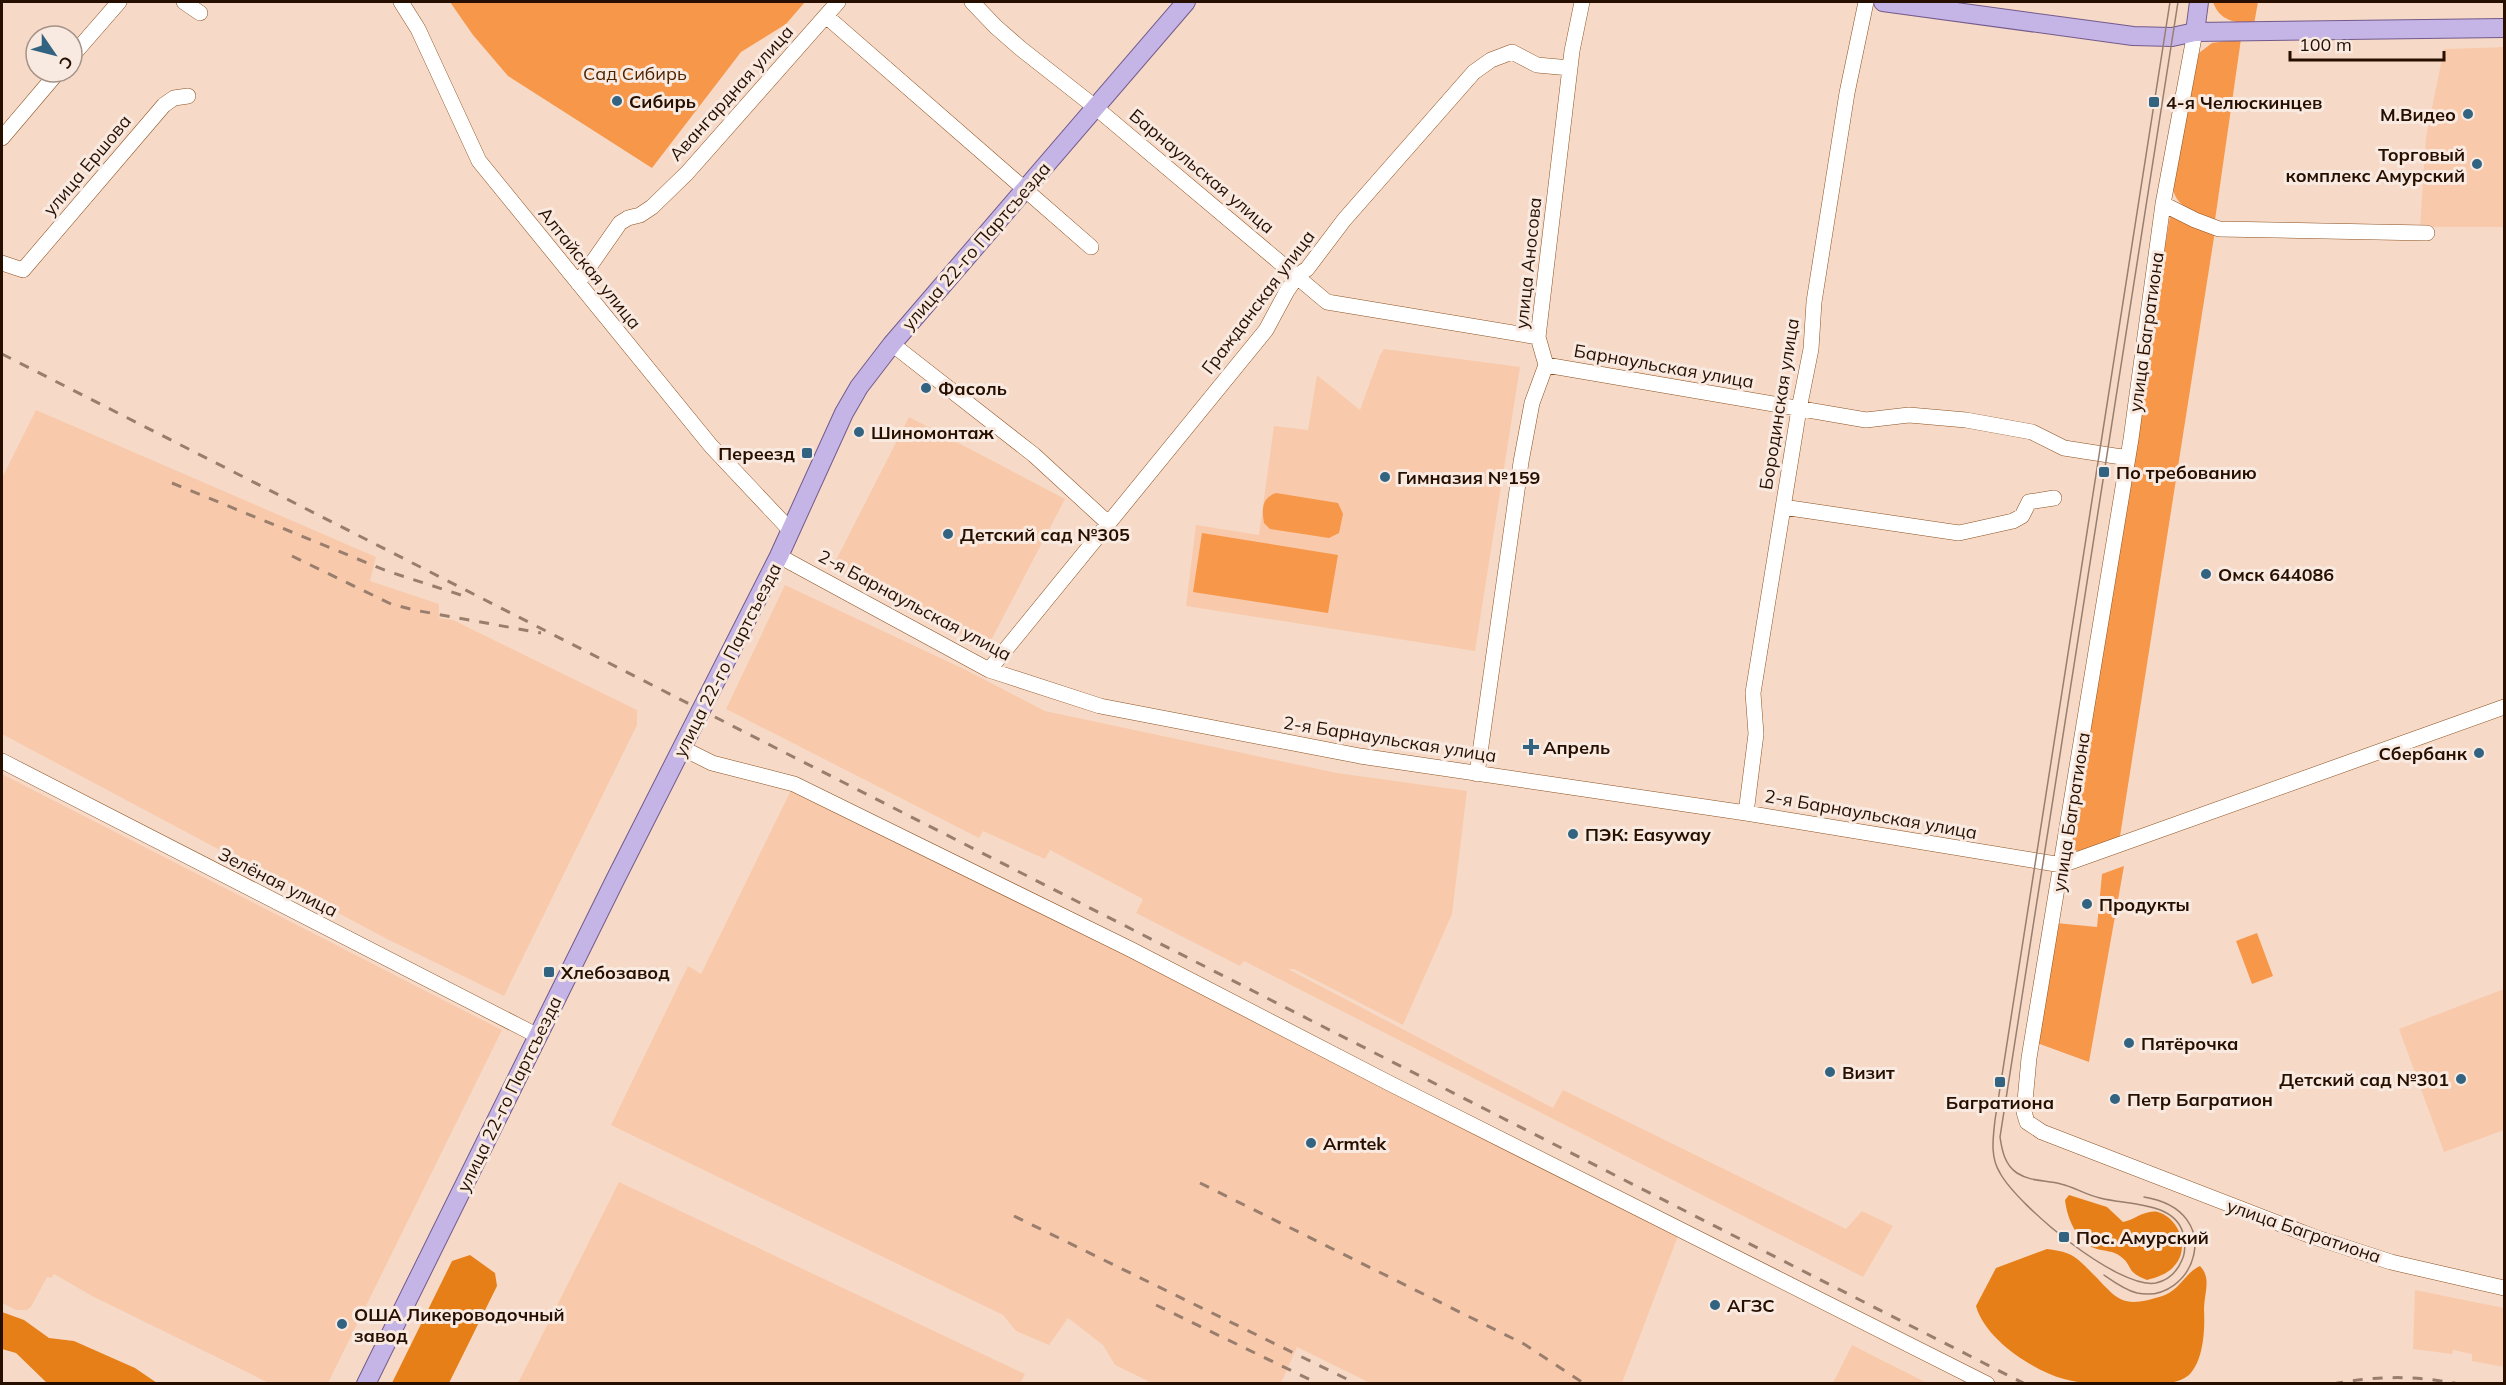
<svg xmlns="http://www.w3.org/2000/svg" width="2506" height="1385" font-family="Mulish,sans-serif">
<rect width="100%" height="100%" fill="#f6dac7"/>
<!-- built -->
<path fill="#f8caab" d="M2504 47V227H2420L2426 137 2444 49Z
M1384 349 1520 367 1475 651 1186 606 1196 525 1259 535 1274 426 1308 430 1317 375 1360 410 1380 355Z
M36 410 376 557 370 581 439 604V618L453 620 637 710V725L504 996 387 939 2 734V478Z
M909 417 1065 499 987 648 832 568Z
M785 585 966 670 1045 711 1337 773 1467 791 1452 914 1403 1025 1294 969H1288L1553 1108 1563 1090 1846 1229 1862 1211 1893 1226 1863 1277 1244 961 1240 966 1136 913 1143 899 1050 850 1045 859 983 831 979 838 726 709Z
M2 774 502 1030 328 1383H269L92 1296 54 1274 51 1278 47 1277 31 1307 27 1310H16L2 1303Z
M794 784 1681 1228 1622 1383H1370L1297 1347 1281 1383H1152L1115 1365 1103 1345 1068 1318 1049 1345 1016 1331 1003 1315 611 1125 688 966 701 974Z
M2504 989V1130L2444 1152 2399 1029Z
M619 1182 1025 1374 1020 1384 518 1383Z
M2415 1290 2504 1308V1367L2472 1361V1354L2453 1350 2452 1354 2413 1349Z
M1852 1345 1927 1383H1833Z"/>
<!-- green -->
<path fill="#f7974a" d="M450 2H805L786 24 741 52 652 168 508 76 473 35Z
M2213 2H2258L2254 24C2235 22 2220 22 2213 2Z
M2241 39 2215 220C2199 214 2175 208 2173 188L2199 53 2212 43Z
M2175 214 2215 231 2118 849 2072 858 2067 849 2170 216Z
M1276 493 1338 503 1343 514 1339 533 1329 538 1270 529 1264 523C1262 510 1261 498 1276 493Z
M1202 533 1338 555 1328 613 1193 592Z
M2124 866 2089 1062 2037 1043 2056 923 2097 927 2102 874Z
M2257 933 2273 976 2252 984 2236 941Z"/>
<!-- forest -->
<path fill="#e77f19" d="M2069 1195 2107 1207 2123 1222C2134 1220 2146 1209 2158 1212 2179 1218 2190 1248 2175 1265 2168 1274 2158 1277 2147 1280 2124 1271 2134 1266 2120 1256 2113 1251 2105 1251 2097 1249 2077 1243 2067 1218 2065 1200Z
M2047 1249C2054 1250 2062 1251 2069 1254 2076 1257 2082 1263 2087 1268 2118 1298 2118 1311 2165 1295 2180 1289 2186 1272 2200 1266 2212 1278 2204 1294 2204 1309 2205 1329 2204 1360 2189 1375 2177 1385 2158 1384 2142 1384 2120 1384 2084 1385 2064 1379 2032 1370 1985 1339 1976 1306L1996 1268Z
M470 1255 495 1273 497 1286 449 1383H392L452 1261Z
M2 1312 24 1320 49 1338 74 1341 135 1368 157 1383H47L16 1353 2 1349Z"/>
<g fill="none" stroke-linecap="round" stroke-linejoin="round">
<defs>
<path id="minor" d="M184 2 200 13
M401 2 418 29 479 161 711 446 791 531
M972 2 996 27 1020 48 1095 107 1327 302 1538 337
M826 16 1091 247
M2195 32 2163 204 2131 439 2029 1058 2024 1112 2027 1122 2042 1132 2314 1237 2391 1262 2504 1288
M72 56 119 2
M2 138 58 72
M2163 204 2195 220 2219 229 2427 233
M2 263 23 270 164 105 174 98 188 96
M578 283 620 223 628 218 640 215 652 207 687 173 838 2
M892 344 1034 455 1108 523
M1546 365 1866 420 1909 415 1966 420 2032 432 2064 448 2128 458
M1783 507 1959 533 2013 521 2022 516 2029 502 2054 498
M779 556 989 670 1100 706 1360 756 1746 813 2062 865 2504 707
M989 670 1266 330 1287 291 1298 275 1307 269 1344 220 1474 72 1491 60 1512 52 1537 65 1570 68
M682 748 712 763 794 784 1130 949 1389 1083 1987 1384
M2 761 538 1036
M1477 774 1521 462 1532 403 1546 365 1538 337 1572 51 1582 2
M1746 813 1756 734 1753 693 1799 409 1811 349 1814 302 1847 93 1866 2"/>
<path id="major" d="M1883 2 2133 36 2172 37 2195 32 2504 28
M2195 32 2199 2
M366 1384 615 880 779 556 844 413 859 387 892 344 1186 2"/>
</defs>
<!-- minor casing -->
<use href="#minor" stroke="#8d5120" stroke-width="16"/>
<!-- major casing -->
<use href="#major" stroke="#735a8b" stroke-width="20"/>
<!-- minor -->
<use href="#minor" stroke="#fff" stroke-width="15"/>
<!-- major -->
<use href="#major" stroke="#c4b5e6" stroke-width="18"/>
<!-- tram -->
<path stroke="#997e6d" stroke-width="1.5" d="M2170 2 1995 1120C1993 1138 1990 1157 2000 1173 2018 1206 2119 1290 2156 1283 2169 1280 2177 1272 2182 1260 2186 1252 2185 1242 2183 1233 2174 1201 2126 1205 2100 1198 2086 1195 2074 1187 2061 1184 2046 1180 2031 1182 2017 1173 2005 1165 2002 1151 2000 1137L2178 2
M2104 1275C2114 1282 2125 1290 2137 1293 2194 1305 2229 1211 2144 1197"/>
<!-- rail -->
<path stroke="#997e6d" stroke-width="3" stroke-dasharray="10 10" stroke-linecap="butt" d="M2 354 2025 1384
M172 483 387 571 467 597
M292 556 391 604 414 610 541 633
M1200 1183 1524 1344 1585 1384
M1014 1216 1357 1384
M1156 1305 1319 1384
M2333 1384C2375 1376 2416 1375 2458 1384"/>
</g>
<!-- markers -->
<g fill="#326482" stroke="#f9eae1" stroke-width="2">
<circle cx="617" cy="101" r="6"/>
<rect x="2148" y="96" width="12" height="12" rx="3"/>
<circle cx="2468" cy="114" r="6"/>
<circle cx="2477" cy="164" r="6"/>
<circle cx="926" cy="388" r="6"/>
<circle cx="859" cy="432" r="6"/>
<rect x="801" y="447" width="12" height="12" rx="3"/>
<rect x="2098" y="466" width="12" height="12" rx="3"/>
<circle cx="1385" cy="477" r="6"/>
<circle cx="948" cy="534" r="6"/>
<circle cx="2206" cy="574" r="6"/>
<path d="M1528 738h6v6h6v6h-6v6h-6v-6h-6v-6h6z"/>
<circle cx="2479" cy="753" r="6"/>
<circle cx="1573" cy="834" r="6"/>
<circle cx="2087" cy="904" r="6"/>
<rect x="543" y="966" width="12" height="12" rx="3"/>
<circle cx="2129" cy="1043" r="6"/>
<circle cx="1830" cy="1072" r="6"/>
<circle cx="2461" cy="1079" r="6"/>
<rect x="1994" y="1076" width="12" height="12" rx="3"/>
<circle cx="2115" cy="1099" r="6"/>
<circle cx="1311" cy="1143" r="6"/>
<rect x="2058" y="1231" width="12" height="12" rx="3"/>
<circle cx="1715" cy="1305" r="6"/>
<circle cx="342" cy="1324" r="6"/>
</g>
<g text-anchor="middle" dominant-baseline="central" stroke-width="6" stroke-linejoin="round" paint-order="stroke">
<!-- park labels -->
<g font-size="18" fill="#4c2300" stroke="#f9eae1">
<text x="635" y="73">Сад Сибирь</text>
</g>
<!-- street labels -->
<g font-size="18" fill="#270f00" stroke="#f9eae1">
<text transform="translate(731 93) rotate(-48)">Авангардная улица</text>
<text transform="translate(87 165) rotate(-50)">улица Ершова</text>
<text transform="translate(1202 171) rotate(40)">Барнаульская улица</text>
<text transform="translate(976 246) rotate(-49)">улица 22-го Партсъезда</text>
<text transform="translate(1528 263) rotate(-84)">улица Аносова</text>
<text transform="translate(590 268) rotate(51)">Алтайская улица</text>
<text transform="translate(1258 302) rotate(-53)">Гражданская улица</text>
<text transform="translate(2146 332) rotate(-82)">улица Багратиона</text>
<text transform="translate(1664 366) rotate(10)">Барнаульская улица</text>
<text transform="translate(1779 404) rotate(-81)">Бородинская улица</text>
<text transform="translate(915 605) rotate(28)">2-я Барнаульская улица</text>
<text transform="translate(727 660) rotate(-63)">улица 22-го Партсъезда</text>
<text transform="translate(1390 739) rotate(9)">2-я Барнаульская улица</text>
<text transform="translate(2071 812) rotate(-81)">улица Багратиона</text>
<text transform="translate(1871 814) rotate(10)">2-я Барнаульская улица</text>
<text transform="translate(278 882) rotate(27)">Зелёная улица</text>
<text transform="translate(509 1094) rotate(-64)">улица 22-го Партсъезда</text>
<text transform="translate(2304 1231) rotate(19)">улица Багратиона</text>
</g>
<!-- poi labels -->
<g font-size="18" font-weight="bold" fill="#270f00" stroke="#f9eae1" text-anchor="start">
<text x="629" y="101">Сибирь</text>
<text x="2166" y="102">4-я Челюскинцев</text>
<text x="2456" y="114" text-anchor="end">М.Видео</text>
<text x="2465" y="154" text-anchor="end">Торговый<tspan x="2465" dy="21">комплекс Амурский</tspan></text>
<text x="938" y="388">Фасоль</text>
<text x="871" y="432">Шиномонтаж</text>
<text x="795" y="453" text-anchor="end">Переезд</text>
<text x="2116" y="472">По требованию</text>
<text x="1397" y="477">Гимназия №159</text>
<text x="960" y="534">Детский сад №305</text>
<text x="2218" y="574">Омск 644086</text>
<text x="1543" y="747">Апрель</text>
<text x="2467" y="753" text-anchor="end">Сбербанк</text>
<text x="1585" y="834">ПЭК: Easyway</text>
<text x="2099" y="904">Продукты</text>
<text x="561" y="972">Хлебозавод</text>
<text x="2141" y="1043">Пятёрочка</text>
<text x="1842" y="1072">Визит</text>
<text x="2449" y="1079" text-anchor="end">Детский сад №301</text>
<text x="2127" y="1099">Петр Багратион</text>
<text x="2000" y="1102" text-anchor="middle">Багратиона</text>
<text x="1323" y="1143">Armtek</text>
<text x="2076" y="1237">Пос. Амурский</text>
<text x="1727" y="1305">АГЗС</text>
<text x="354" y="1314">ОША Ликероводочный<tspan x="354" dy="21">завод</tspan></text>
</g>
</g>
<!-- border -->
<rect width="2506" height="1385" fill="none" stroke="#270f00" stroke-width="6"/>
<!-- north arrow -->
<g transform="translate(54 54) rotate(125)"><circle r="28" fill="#f9eae1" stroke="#a59287" stroke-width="1.5"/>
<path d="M0-4.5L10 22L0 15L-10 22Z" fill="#326482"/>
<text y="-9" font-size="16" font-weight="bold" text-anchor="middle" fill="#270f00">С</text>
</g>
<!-- scale -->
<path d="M2290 51v9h154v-9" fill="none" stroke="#270f00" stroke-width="3"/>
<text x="2299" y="51" font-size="18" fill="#270f00" stroke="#f9eae1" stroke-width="4.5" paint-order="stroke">100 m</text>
</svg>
